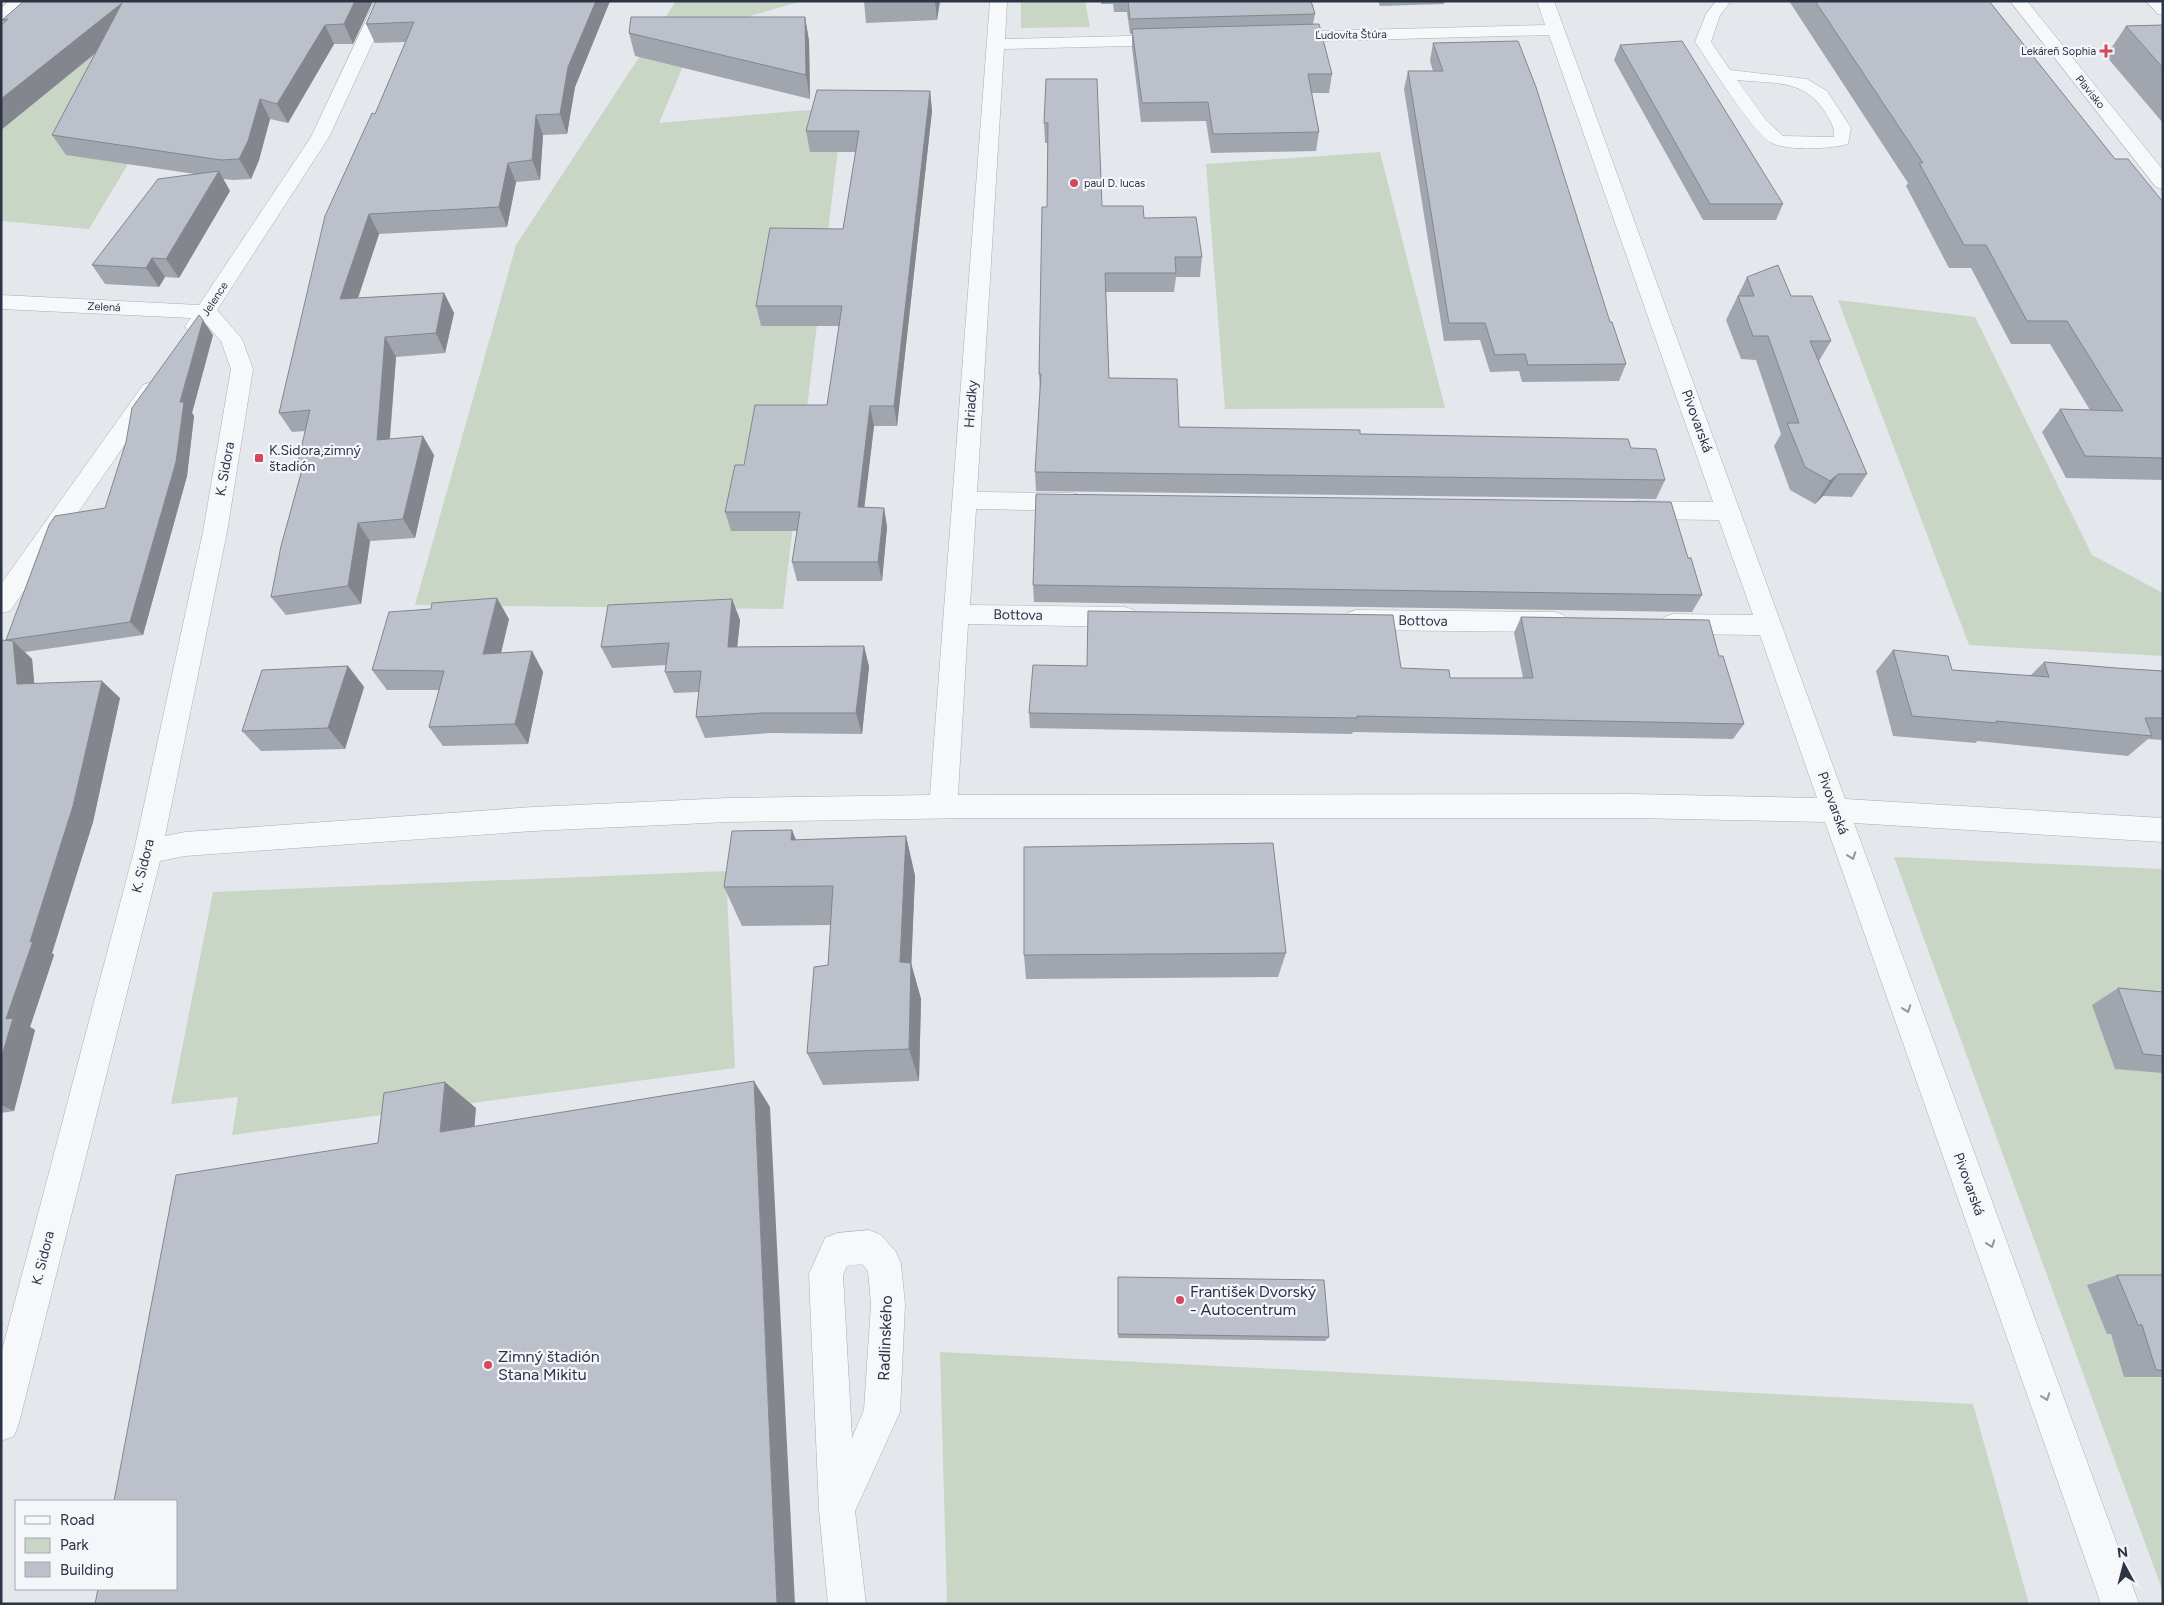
<svg xmlns="http://www.w3.org/2000/svg" width="2164" height="1605" font-family="Figtree,sans-serif">
<rect width="100%" height="100%" fill="#e4e7ec"/>
<!-- green -->
<path fill="#c9d6c5" d="M133 1H226L89 229 1 221V123Z
M676 1H802L698 31 659 123 843 107 783 609 415 605 516 245Z
M1021 1H1085L1090 27 1021 28Z
M1380 152 1445 408 1225 409 1206 164Z
M1838 300 1975 317 2092 555 2163 593V656L1969 645Z
M1894 857 2163 869V1592Z
M726 871 735 1068 232 1135 238 1097 171 1104 213 892Z
M940 1352 1973 1404 2029 1604H947Z"/>
<g fill="none" stroke-linecap="round" stroke-linejoin="round">
<defs>
<path id="lane" d="M1716 1H1731L1720 15 1711 42 1730 70 1807 79 1827 91 1851 128 1848 144C1830 149 1788 151 1772 143 1752 133 1710 63 1695 42L1706 14ZM1737 80C1773 84 1803 78 1825 112 1830 121 1835 126 1834 137L1783 136 1766 120Z
M2146 1H2162L2163 15 2158 14Z"/>
<path id="street" d="M9 1H27L7 21 1 22V8Z
M375 1H392L329 137 217 310 242 339 253 369 227 532 165 836 185 832 533 807 728 798 930 795 990 1H1007L1005 39 1170 35 1176 36 1179 40 1176 44 1170 45 1004 49 977 492 1073 493 1081 496 1085 502 1081 508 1073 511 976 509 970 605 1125 607 1134 610 1138 617 1134 624 1125 627 968 624 958 795 1632 794 1817 798 1760 635 1673 634 1664 631 1660 624 1664 617 1673 614 1753 615 1719 520 1636 519 1628 516 1624 510 1628 504 1636 501 1713 502 1549 35 1285 42 1279 41 1276 37 1279 33 1285 32 1545 25 1537 1H1554L1845 799 2163 818V842L1854 823 2139 1604H2101L1825 822 1632 818H971L728 822 533 831 185 856 160 861 19 1423 14 1436 1 1441V1354L134 851 203 532 231 369 221 341 207 325 204 331 196 333 188 331 185 326 191 318 1 309V295L199 305 311 137Z
M2010 1H2027L2163 170V189L2156 187Z
M151 382 159 385 162 390 159 395 10 611 1 613V584L143 385Z
M1356 610 1555 612 1564 615 1568 622 1564 629 1555 632 1356 630 1347 627 1343 620 1347 613Z
M869 1230 881 1235 896 1252 901 1264 905 1304 900 1412 855 1511 866 1604H828L819 1510 809 1274 825 1238 837 1233ZM862 1264 868 1271 871 1304 864 1410 852 1438 843 1275 847 1266Z"/>
</defs>
<!-- lane casing -->
<use href="#lane" stroke="#a9aeb7" stroke-width="1"/>
<!-- street casing -->
<use href="#street" stroke="#a9aeb7" stroke-width="1"/>
<!-- lane -->
<use href="#lane" fill="#f7f8fa" fill-rule="evenodd"/>
<!-- street -->
<use href="#street" fill="#f7f8fa" fill-rule="evenodd"/>
</g>
<!-- wall -->
<path fill="#a1a5ae" d="M373 1 353 44H334L288 123 270 119 259 160 251 179 233 180 223 179 230 191 179 278 165 277 159 287 105 284 92 265 195 174 66 155 52 135 95 54 1 130V25L4 23 2 20Z
M376 1H610L575 87 567 134 543 135 540 180 516 182 507 227 379 234 358 298 444 293 454 313 445 353 396 357 390 439 434 455 415 538 370 541 361 604 286 615 271 597 301 472 297 466 305 431 292 432 279 413 375 114 406 42 375 43 366 24Z
M630 1H658V2Z
M864 1H940L937 20 866 23Z
M1101 1H1311L1315 14 1313 24 1332 74 1329 93H1312L1319 132 1316 151 1211 153 1206 121 1141 122 1132 48V34H1130L1127 12H1114L1113 4H1101Z
M1378 1H1445L1444 4 1380 6Z
M1789 1H1989L2115 159 2163 202V480L2066 478 2042 432 2060 409 2090 410 2050 344H2011L1971 268H1949L1906 186 1908 183Z
M805 17 809 41 810 99 635 56 629 33Z
M2163 25V123L2106 56 2126 26Z
M1433 43 1610 322 1626 364 1619 381 1522 382 1519 371 1490 372 1480 340 1444 341 1404 89 1408 71H1433L1430 61Z
M1620 45 1783 204 1776 220H1703L1614 60Z
M1046 79 1102 206 1144 218 1202 257 1200 277H1176L1174 292H1106L1109 378 1179 427 1360 434 1631 448 1665 480 1656 499 1036 491 1035 472 1040 393 1039 374 1047 207 1048 143H1045L1044 123Z
M930 91 932 111 897 426H874L864 507 884 508 887 527 882 581H797L792 562 797 531H731L725 512 744 465 827 405 839 326H761L756 306 843 229 856 152H810L806 131Z
M1747 277 1791 296 1831 341 1819 361 1867 474 1852 497 1823 496 1815 504 1790 490 1774 446 1781 434 1756 360 1741 359 1726 320Z
M213 335 192 413 194 416 187 476 143 635 25 652 32 659 34 684 120 698 93 822 52 953 54 955 30 1027 35 1030 14 1111 1 1113V640L7 641 6 640 105 508Z
M1688 558 1702 595 1692 612 1034 602 1033 585Z
M732 599 740 620 737 647 864 646 869 667 862 734 770 733 705 738 696 717 699 692 674 693 665 672 666 665 612 668 601 647Z
M1521 617 1719 656 1744 724 1733 739 1353 732 1352 734 1030 728 1029 713 1401 668 1450 678H1523L1514 633Z
M509 619 501 653 532 651 543 672 528 744 443 746 429 727 439 690H387L372 670Z
M1893 650 1952 670 2030 676 2044 662 2116 668 2163 671V740L2148 739 2128 756 1977 741 1976 743 1893 736 1876 671Z
M348 666 364 687 345 749 261 751 242 731Z
M792 830 796 840 906 836 915 876 911 963 921 999 919 1081 823 1085 807 1053 828 965 831 925 742 926 724 887Z
M1286 953 1278 977 1026 979 1024 955Z
M2118 988 2163 992V1073L2115 1069 2092 1005Z
M2117 1275H2163V1377H2124L2111 1334H2107L2087 1285Z
M1118 1277 1329 1337 1325 1341 1118 1338Z"/>
<!-- shaded-wall -->
<path fill="#83868d" d="M355 1H373L353 44 344 24Z
M596 1H610L575 87 567 134 560 114 568 67Z
M935 1H940L937 20Z
M122 3 133 22 1 130V99Z
M805 17 809 41 810 99 806 75Z
M325 25 334 44 288 123 277 104Z
M930 91 932 111 897 426 894 406Z
M260 99 270 119 259 160 251 179 239 159Z
M536 115 543 135 540 180 532 160Z
M508 163 516 182 507 227 499 207Z
M219 171 230 191 179 278 166 259Z
M369 214 379 234 351 319 340 299Z
M152 258 165 277 159 287 146 268Z
M444 293 454 313 445 353 436 333Z
M203 320 213 335 192 413 194 416 187 476 143 635 130 622 180 402Z
M385 337 396 357 388 459 377 440Z
M870 406 874 426 862 527 858 507Z
M423 436 434 455 415 538 403 519Z
M1838 474 1823 496 1815 504 1830 481Z
M884 508 887 527 882 581 878 562Z
M358 523 370 541 361 604 348 586Z
M497 598 509 619 496 674 483 654Z
M732 599 740 620 735 668 728 647Z
M13 641 32 659 36 701 17 684Z
M864 646 869 667 862 734 856 713Z
M532 651 543 672 528 744 515 724Z
M348 666 364 687 345 749 328 728Z
M102 681 120 698 93 822 52 953 54 955 30 1027 35 1030 14 1111 1 1105V1059L6 1019Z
M792 830 807 871 791 840Z
M906 836 915 876 910 998 900 962Z
M911 963 921 999 919 1081 909 1049Z
M754 1081 770 1107 795 1604H777Z
M445 1082 476 1108 472 1157 440 1132Z"/>
<!-- building -->
<path fill="#bbc0ca" stroke="#83868d" d="M24 1H355L344 24 325 25 277 104 260 99 248 141 239 159 221 160 52 135 122 3 1 99V25L8 19 2 20Z
M376 1H596L568 67 560 114 536 115 532 160 508 163 499 207 369 214 340 299 444 293 436 333 385 337 377 440 423 436 403 519 358 523 348 586 271 597 281 546 302 470 297 466 310 410 279 413 325 216 372 113 375 114 414 22 366 24Z
M1128 1H1311L1315 14 1130 19Z
M1815 1H1989L2115 159H2128L2163 202V458L2085 456 2060 409 2123 411 2067 321H2027L1986 245H1964L1919 163H1923Z
M631 17H805L806 75 629 33Z
M1319 24 1332 74H1308L1319 132 1213 134 1208 102 1142 103 1132 29Z
M2163 25V68L2126 26Z
M1518 41 1536 87 1610 322H1612L1626 364 1528 365 1525 354 1495 355 1485 323H1449L1408 71H1443L1433 43Z
M1682 41 1783 204H1710L1620 45Z
M1046 79H1097L1102 206H1143L1144 218 1196 217 1202 257H1175L1176 273H1105L1109 378 1177 379 1179 427 1360 430V434L1628 439 1631 448 1656 449 1665 480 1035 472 1041 374H1039L1042 207H1047L1048 123H1044Z
M817 90 930 91 894 406H870L858 507 884 508 878 562H792L800 512H725L735 465H744L755 405H827L842 306H756L770 228 843 229 859 131H806Z
M219 171 166 259 152 258 146 268 92 265 158 179Z
M1778 265 1791 296H1812L1831 341H1810L1867 474H1838L1830 481 1805 467 1787 423H1799L1768 336H1753L1738 296H1754L1747 277Z
M199 315 203 320 180 402H184L176 462 130 622 6 640 49 525 55 516 105 508 126 442 132 408Z
M1036 494 1671 502 1688 558H1691L1702 595 1033 585Z
M497 598 483 654 532 651 515 724 429 727 444 671 372 670 389 612 431 609 432 603Z
M732 599 728 647 864 646 856 713H763L696 717 701 671 665 672 669 643 601 647 608 605Z
M1088 611 1393 615 1401 668 1449 670 1450 678H1533L1521 617 1709 620 1719 656H1723L1744 724 1357 716V718L1029 713 1033 665 1087 666Z
M1 640 13 641 17 684 102 681 73 806 30 942 33 941 6 1019 13 1018 1 1059Z
M1893 650 1948 656 1952 670 2049 677 2044 662 2116 668 2163 671V718H2145L2152 736 1996 721 1997 723 1912 716Z
M348 666 328 728 242 731 262 670Z
M792 830 791 840 906 836 900 962 911 963 909 1049 807 1053 814 967 828 965 833 886 724 887 732 831Z
M1273 843 1286 953 1024 955V847Z
M2118 988 2163 992V1056L2143 1054Z
M754 1081 777 1604H95L98 1589H176V1501H114L176 1175 378 1143 384 1093 445 1082 440 1132Z
M2117 1275H2163V1370H2156L2142 1325H2138Z
M1118 1277 1324 1280 1329 1337 1118 1334Z"/>
<!-- one-way arrows -->
<defs><path id="oneway-chevron" d="M-2-3.5L2.5 0L-2 3.5" fill="none" stroke-width="1.6" stroke-linecap="round" stroke-linejoin="round" transform="scale(1.25)"/></defs>
<g stroke="#9196a0">
<use href="#oneway-chevron" transform="translate(1852 856) rotate(70)"/>
<use href="#oneway-chevron" transform="translate(1907 1009) rotate(70)"/>
<use href="#oneway-chevron" transform="translate(1991 1244) rotate(70)"/>
<use href="#oneway-chevron" transform="translate(2046 1397) rotate(70)"/>
</g>
<!-- markers -->
<g fill="#d1495b" stroke="#f4f6f9" stroke-width="2">
<path d="M2103.5 43.5h5v5h5v5h-5v5h-5v-5h-5v-5h5z"/>
<circle cx="1074" cy="183" r="5"/>
<rect x="254" y="453" width="10" height="10" rx="2.5"/>
<circle cx="1180" cy="1300" r="5"/>
<circle cx="488" cy="1365" r="5"/>
</g>
<g text-anchor="middle" dominant-baseline="central" stroke-width="4.5" stroke-linejoin="round" paint-order="stroke">
<!-- far-street labels -->
<g font-size="11" fill="#2b3445" stroke="#f4f6f9">
<text transform="translate(1351 35) rotate(-1)">Ľudovíta Štúra</text>
<text transform="translate(2090 92) rotate(51)">Plavisko</text>
<text transform="translate(215 299) rotate(-57)">Jelence</text>
<text transform="translate(104 307) rotate(3)">Zelená</text>
</g>
<!-- far-poi labels -->
<g font-size="11" fill="#2b3445" stroke="#f4f6f9" text-anchor="end">
<text x="2096" y="51">Lekáreň Sophia</text>
<text x="1084" y="183" text-anchor="start">paul D. lucas</text>
</g>
<!-- street labels -->
<g font-size="14" fill="#2b3445" stroke="#f4f6f9">
<text transform="translate(971 404) rotate(-86)">Hriadky</text>
<text transform="translate(1697 421) rotate(70)">Pivovarská</text>
<text transform="translate(225 469) rotate(-80)">K. Sidora</text>
<text transform="translate(1018 615) rotate(1)">Bottova</text>
<text transform="translate(1423 621) rotate(1)">Bottova</text>
<text transform="translate(1833 803) rotate(70)">Pivovarská</text>
<text transform="translate(143 866) rotate(-76)">K. Sidora</text>
<text transform="translate(1969 1184) rotate(70)">Pivovarská</text>
<text transform="translate(43 1258) rotate(-76)">K. Sidora</text>
</g>
<!-- poi labels -->
<g font-size="14" fill="#2b3445" stroke="#f4f6f9" text-anchor="start">
<text x="269" y="450">K.Sidora,zimný<tspan x="269" dy="16">štadión</tspan></text>
</g>
<!-- near-poi labels -->
<g font-size="16" fill="#2b3445" stroke="#f4f6f9" text-anchor="start">
<text x="1190" y="1291">František Dvorský<tspan x="1190" dy="18">- Autocentrum</tspan></text>
<text x="498" y="1356">Zimný štadión<tspan x="498" dy="18">Stana Mikitu</tspan></text>
</g>
<!-- near-street labels -->
<g font-size="16" fill="#2b3445" stroke="#f4f6f9">
<text transform="translate(885 1338) rotate(-88)">Radlinského</text>
</g>
</g>
<!-- border -->
<rect width="2164" height="1605" fill="none" stroke="#2b3445" stroke-width="5"/>
<!-- legend -->
<rect x="15" y="1500" width="162" height="90" fill="#f4f6f9" stroke="#a4a8b1"/>
<rect x="25" y="1516" width="25" height="8" fill="#f7f8fa" stroke="#a4a8b1"/>
<text x="60" y="1525" font-size="15" fill="#2b3445">Road</text>
<rect x="25" y="1538" width="25" height="15" fill="#c9d6c5" stroke="#a4a8b1"/>
<text x="60" y="1550" font-size="15" fill="#2b3445">Park</text>
<rect x="25" y="1562" width="25" height="15" fill="#bbc0ca" stroke="#a4a8b1"/>
<text x="60" y="1575" font-size="15" fill="#2b3445">Building</text>
<!-- north arrow -->
<g transform="translate(2124 1565) rotate(353)" stroke="#f4f6f9" stroke-width="4" paint-order="stroke">
<path d="M0-4L9 19L0 12L-9 19Z" fill="#2b3445"/>
<text y="-8" font-size="14" font-weight="bold" text-anchor="middle" fill="#2b3445">N</text>
</g>
</svg>
